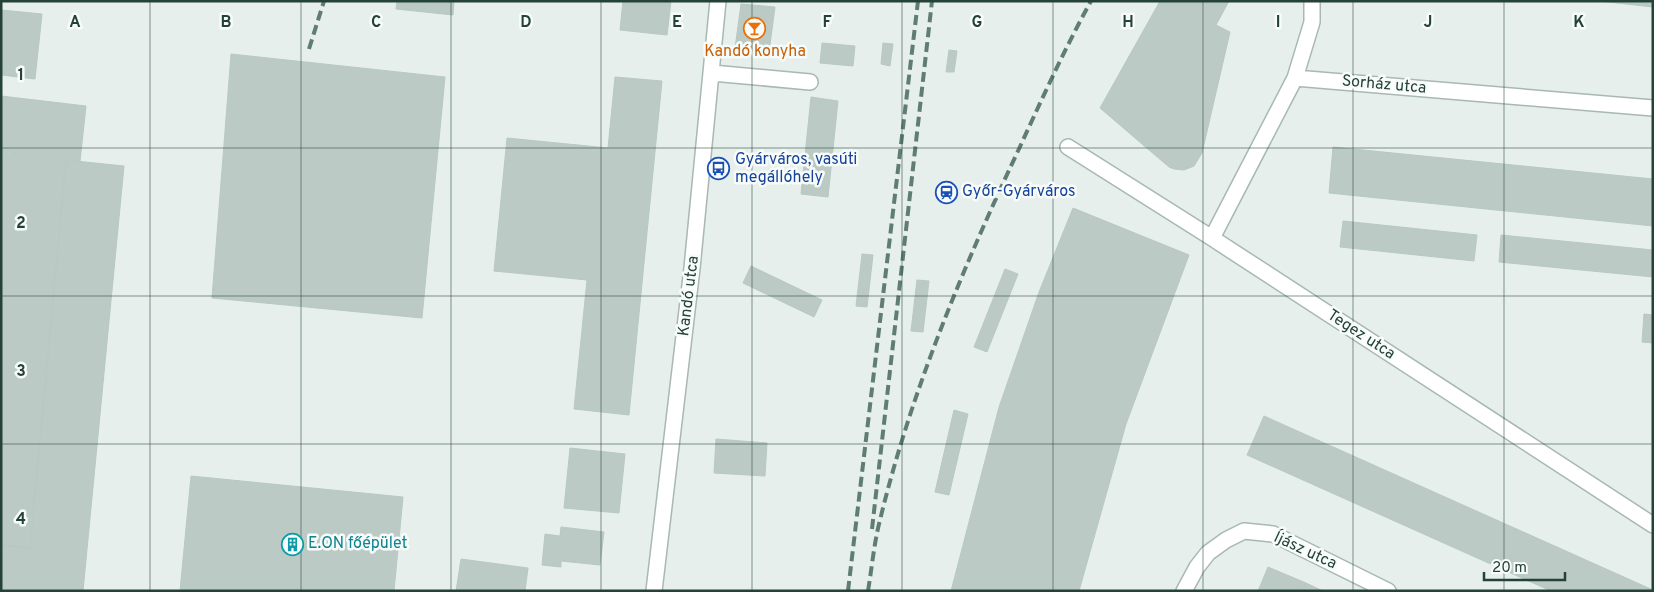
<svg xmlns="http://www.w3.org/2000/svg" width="1654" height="592" font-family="Overpass,sans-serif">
<rect width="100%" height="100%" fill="#e6efeb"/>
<!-- building -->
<path fill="#bbcac4" stroke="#b8c9c2" d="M397 1H454L453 15 396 9Z
M623 1H671L667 35 620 30Z
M1160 1H1229L1216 25 1230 32 1202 153 1194 166 1184 170 1174 169 1169 167 1100 108Z
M1599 1H1653V7Z
M741 4 775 7 769 52 735 48Z
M1 10 42 14 35 79 1 75Z
M822 43 855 46 853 66 820 63Z
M883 43 893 44 890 66 881 64Z
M949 50 957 51 954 72H946Z
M231 54 445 77 422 318 212 298Z
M615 77 662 81 629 415 574 409 587 280 494 271 507 138 608 148Z
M1 96 86 106 80 161 1 152Z
M811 97 838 101 828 197 801 194Z
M1333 147 1653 179V226L1329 193Z
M1 153 66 160 30 548 1 545Z
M66 160 124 166 83 591H1V545L30 548Z
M1073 208 1189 255 1126 424 1079 591H951L999 407 1039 292Z
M1343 221 1477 235 1474 261 1340 247Z
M1501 235 1653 250V277L1499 262Z
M862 254 873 255 867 307 856 306Z
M751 266 822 300 814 317 743 283Z
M1005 269 1018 274 987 352 974 347Z
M917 280 929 281 923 332 911 331Z
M1644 314 1653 315V343L1642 342Z
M954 410 968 414 949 495 935 492Z
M1264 416 1653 590V591H1551L1247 455Z
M716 439 767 443 765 476 714 473Z
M570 448 625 454 619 513 564 508Z
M191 476 403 497 394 591H180Z
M561 527 604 532 600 565 561 561V567L542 565 545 534 560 536Z
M461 559 528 568 525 591H456Z
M1268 567 1306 583 1303 591H1258Z
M1306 583 1323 591H1303Z"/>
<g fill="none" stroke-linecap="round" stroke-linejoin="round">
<defs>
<path id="minor" d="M712 73 810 82
M1295 78 1653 108
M1068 147 1212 238 1653 525
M1212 238 1295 78 1312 22V1
M654 591 692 268 718 1
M1184 591 1197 567 1208 553 1226 540 1244 531 1273 534 1388 591"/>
</defs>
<!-- minor casing -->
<use href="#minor" stroke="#a8b8b2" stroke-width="18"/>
<!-- minor -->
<use href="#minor" stroke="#fff" stroke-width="15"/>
<!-- rail -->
<path stroke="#5f7d75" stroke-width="4" stroke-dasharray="10 5" stroke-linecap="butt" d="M309 49 324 1
M872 529 932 1
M848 591 918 1
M868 591C872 567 874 543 880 520 911 392 962 270 1018 151 1041 101 1064 50 1091 1"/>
</g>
<!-- grid -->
<path fill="none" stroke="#24423a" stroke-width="1" stroke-opacity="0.55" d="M150 1V591M301 1V591M451 1V591M601 1V591M752 1V591M902 1V591M1053 1V591M1203 1V591M1353 1V591M1504 1V591M1 148H1653M1 296H1653M1 444H1653"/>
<!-- icons -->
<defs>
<symbol id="bar-ring" viewBox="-11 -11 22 22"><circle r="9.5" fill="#f7fbf9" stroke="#e8710a" stroke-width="1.5"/><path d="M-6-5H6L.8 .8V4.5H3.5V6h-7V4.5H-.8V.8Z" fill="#e8710a"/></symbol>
<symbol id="bus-ring" viewBox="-11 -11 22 22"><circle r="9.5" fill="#f7fbf9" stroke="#1a4fb4" stroke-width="1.5"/><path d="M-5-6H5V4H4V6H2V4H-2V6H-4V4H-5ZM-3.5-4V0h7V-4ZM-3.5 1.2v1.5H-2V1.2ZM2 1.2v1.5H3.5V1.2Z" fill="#1a4fb4"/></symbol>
<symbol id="station-ring" viewBox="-11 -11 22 22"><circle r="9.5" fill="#f7fbf9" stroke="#1a4fb4" stroke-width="1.5"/><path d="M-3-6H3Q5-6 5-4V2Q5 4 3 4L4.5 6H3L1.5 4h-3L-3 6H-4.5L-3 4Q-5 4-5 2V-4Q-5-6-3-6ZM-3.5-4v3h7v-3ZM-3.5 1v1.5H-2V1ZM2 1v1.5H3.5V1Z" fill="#1a4fb4"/></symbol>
<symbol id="building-ring" viewBox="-11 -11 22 22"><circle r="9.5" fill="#f7fbf9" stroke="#0f9aa8" stroke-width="1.5"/><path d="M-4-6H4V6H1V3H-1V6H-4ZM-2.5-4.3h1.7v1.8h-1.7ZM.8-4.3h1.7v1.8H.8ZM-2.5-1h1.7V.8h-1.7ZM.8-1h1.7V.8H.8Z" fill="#0f9aa8"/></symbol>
</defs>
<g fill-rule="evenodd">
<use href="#bar-ring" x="742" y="16" width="25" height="25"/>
<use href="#bus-ring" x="706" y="156" width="25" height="25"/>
<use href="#station-ring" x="934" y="180" width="25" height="25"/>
<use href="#building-ring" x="280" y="532" width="25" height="25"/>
</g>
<g text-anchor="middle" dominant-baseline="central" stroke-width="5" stroke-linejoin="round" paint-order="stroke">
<!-- food labels -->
<g font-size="16" fill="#c56008" stroke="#f7fbf9">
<text x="755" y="52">Kandó konyha</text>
</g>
<!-- street labels -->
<g font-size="16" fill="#24423a" stroke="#f7fbf9">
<text transform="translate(1384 85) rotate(5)">Sorház utca</text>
<text transform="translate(689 296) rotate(-83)">Kandó utca</text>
<text transform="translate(1361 335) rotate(33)">Tegez utca</text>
<text transform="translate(1305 551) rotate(25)">Íjász utca</text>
</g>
<!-- transit labels -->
<g font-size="16" fill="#164399" stroke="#f7fbf9" text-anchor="start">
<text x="735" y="160">Gyárváros, vasúti<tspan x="735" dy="18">megállóhely</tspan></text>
<text x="962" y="192">Győr-Gyárváros</text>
</g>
<!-- culture labels -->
<g font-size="16" fill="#0d838f" stroke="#f7fbf9" text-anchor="start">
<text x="308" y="544">E.ON főépület</text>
</g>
</g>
<g font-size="16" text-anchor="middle" font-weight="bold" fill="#24423a" stroke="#f7fbf9" stroke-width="5" stroke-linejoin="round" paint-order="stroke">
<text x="75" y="27">A</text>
<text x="226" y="27">B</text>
<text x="376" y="27">C</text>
<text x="526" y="27">D</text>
<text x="677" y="27">E</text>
<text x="827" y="27">F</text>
<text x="977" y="27">G</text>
<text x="1128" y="27">H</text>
<text x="1278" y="27">I</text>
<text x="1428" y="27">J</text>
<text x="1579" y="27">K</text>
<text x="21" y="80">1</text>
<text x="21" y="228">2</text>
<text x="21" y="376">3</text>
<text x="21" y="524">4</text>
</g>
<!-- border -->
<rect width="1654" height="592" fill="none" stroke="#24423a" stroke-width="5"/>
<!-- scale -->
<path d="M1484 572v8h81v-8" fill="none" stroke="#24423a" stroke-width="2.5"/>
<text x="1492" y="572" font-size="15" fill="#24423a" stroke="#f7fbf9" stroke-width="4" paint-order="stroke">20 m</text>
</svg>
